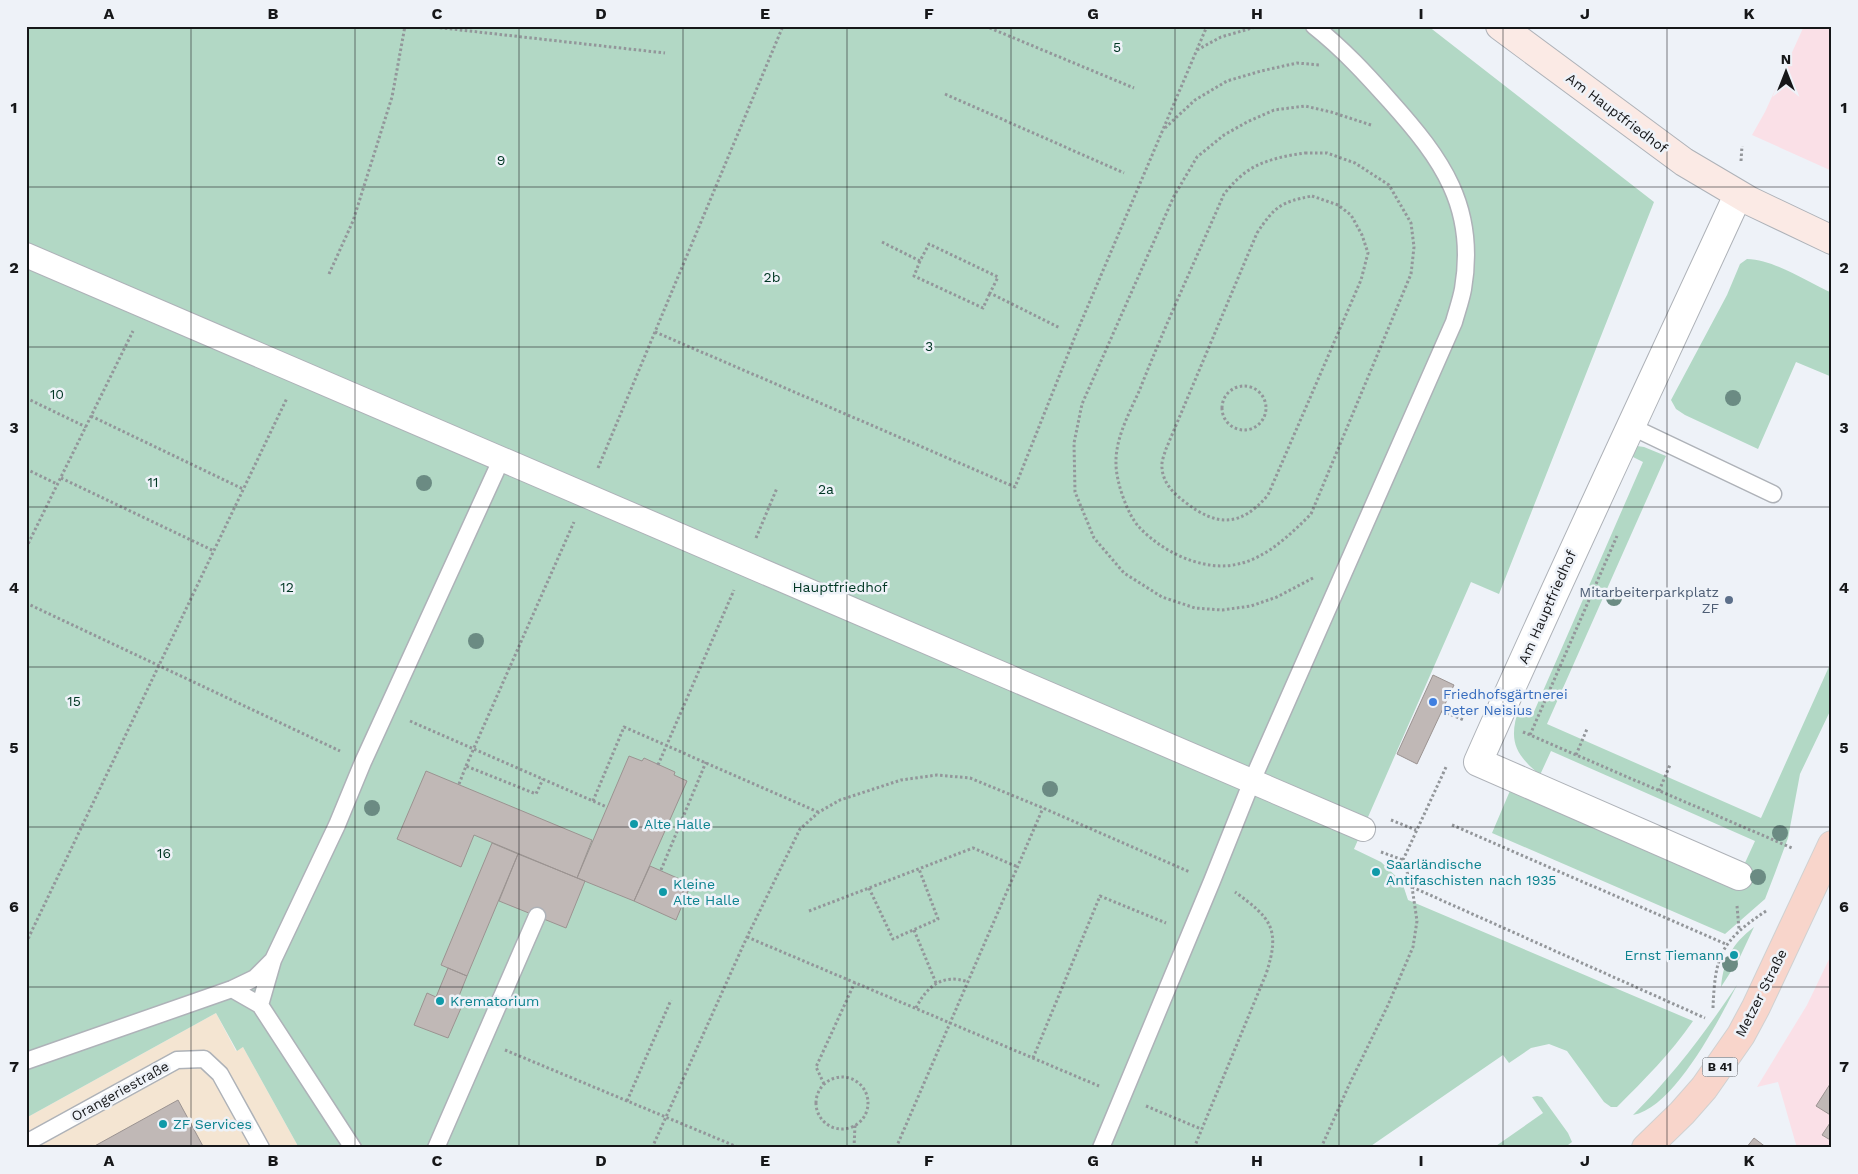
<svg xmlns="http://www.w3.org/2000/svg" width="1858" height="1174" font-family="'Work Sans',sans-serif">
<rect width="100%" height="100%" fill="#eef2f8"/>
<!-- commercial -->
<path fill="#fae0e7" d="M1804 26H1832V171L1752 135 1765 112Z
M1832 953V1148H1797L1778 1082 1757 1087 1807 1005Z"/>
<!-- industrial -->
<path fill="#f4e5d2" d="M216 1013 236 1051 243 1047 299 1148H26V1118Z"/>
<!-- green -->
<path fill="#b2d8c5" d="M26 26H1428L1654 202 1499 594 1471 582 1354 849 1381 862 1402 882 1408 900 1693 1021C1671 1053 1644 1080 1617 1107H1611L1604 1102 1567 1051 1549 1044 1531 1048 1509 1063 1503 1055 1368 1148H299L243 1047 237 1051 216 1013 26 1118Z
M1747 259C1775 260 1806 281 1832 293V377L1796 362 1758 449 1685 415 1676 409 1671 400 1727 295 1740 264Z
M1637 446 1644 447 1666 456 1547 724 1761 818 1832 660V707L1800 774 1788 838 1775 873 1765 899 1725 934 1492 833 1515 779 1739 876 1755 841 1551 751 1540 775C1515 754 1508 741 1519 708L1533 714 1643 462 1629 455 1631 450Z
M1754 927 1739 959 1721 987C1724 959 1732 944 1754 927Z
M1737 985C1719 1020 1674 1108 1633 1115 1675 1073 1704 1034 1737 985Z
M1537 1096 1542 1097 1568 1133 1572 1142 1564 1148H1493L1543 1113 1532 1097Z"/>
<!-- building -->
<path fill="#c0b8b6" stroke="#9b9391" d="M1433 675 1454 685 1417 764 1397 754Z
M629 756 642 761 644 758 675 772 674 775 687 781 634 901 577 878Z
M426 771 592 840 577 878 474 835 461 867 397 839Z
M492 843 518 854 467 976 441 965Z
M518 854 585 881 566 928 499 901Z
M650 866 691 884 676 920 634 901Z
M448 968 467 976 455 1006 461 1008 448 1038 414 1025 427 993 436 997Z
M1832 1081V1116L1816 1106Z
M178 1100 204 1148H91Z
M1832 1120V1141L1822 1135Z
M1754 1138 1767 1148H1746Z"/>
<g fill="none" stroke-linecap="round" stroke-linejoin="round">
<defs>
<path id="service" d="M1630 426 1773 494
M232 989 260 1005 353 1148
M260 1005 273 960 337 825 363 762 501 460
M26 1061 232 989 255 978 272 961
M26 1143 177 1060 204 1059 220 1074 261 1148
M436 1148 537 916
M1101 1148 1212 881 1252 781 1454 322C1457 311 1461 300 1463 289 1477 207 1442 159 1390 101 1366 74 1343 49 1314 26"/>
<path id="pedestrian" d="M26 255 1363 829"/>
<path id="minor" d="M1738 195C1651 384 1562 572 1478 762L1739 876"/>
<path id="secondary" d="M1500 26 1684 162 1750 201 1832 240"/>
<path id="primary" d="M1646 1148 1682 1113 1704 1088 1741 1035 1756 1007 1832 845"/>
</defs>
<!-- service casing -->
<use href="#service" stroke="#aeb2b8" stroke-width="19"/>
<!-- pedestrian casing -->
<use href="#pedestrian" stroke="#aeb2b8" stroke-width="26"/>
<!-- minor casing -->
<use href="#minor" stroke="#aeb2b8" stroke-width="30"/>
<!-- secondary casing -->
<use href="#secondary" stroke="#aeb2b8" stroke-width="30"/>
<!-- primary casing -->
<use href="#primary" stroke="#d0d1d1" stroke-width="30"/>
<!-- path -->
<path stroke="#93969a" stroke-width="3" stroke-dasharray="2.5 2.5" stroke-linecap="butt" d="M425 26 665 53
M985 26 1134 88
M26 29 29 33
M1197 50 1221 37 1259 26
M945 94 1124 173
M1165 128 1195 100 1227 81 1261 71 1297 63 1320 65
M1305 153H1327L1355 163 1389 185 1411 223 1414 247 1411 274 1311 514C1277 548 1244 578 1193 561 1173 555 1153 542 1139 527 1127 514 1116 481 1116 464 1115 438 1130 412 1140 389 1166 323 1196 259 1224 194 1229 188 1234 182 1241 176 1258 161 1283 156 1305 153Z
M1741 161 1742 146
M1312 196 1338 205 1351 215 1362 235 1368 253 1361 280 1268 495C1241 527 1217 527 1185 502 1174 494 1163 483 1162 468 1161 463 1164 455 1166 449L1257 233C1275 206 1281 202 1312 196Z
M882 242 920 261 929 244 998 277 990 293 1060 328
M920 261 914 276 983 308 990 293
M329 274 353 221 392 97 405 26
M655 332 1015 487 1076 334 1207 26
M1222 408a22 22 0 1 1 44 0a22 22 0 1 1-44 0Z
M26 398 86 427
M91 416 243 489
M598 468 783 26
M26 469 57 484
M61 478 214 551
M756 538 777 488
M26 548 133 331
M1313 578 1277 597 1251 606 1222 610 1195 608 1162 597 1124 573 1094 538 1075 492 1074 443 1082 404 1174 196 1197 157 1224 135 1247 122 1274 110 1305 106 1331 112 1371 125
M26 603 340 751
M1442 711 1464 720
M410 721 607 807
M1523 732 1792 848
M1530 735 1617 536
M1576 755 1587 729
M658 765 734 590
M466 766 574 522
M459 784 466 766 536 794 543 779
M1659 791 1670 765
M593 801 624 727 818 812
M1391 820 1416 830
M1452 825 1726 944
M1381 852 1403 860
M661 870 706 762
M1412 887 1705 1018
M869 888 893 939 938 919 919 869
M1737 906 1739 929
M809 911 973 848 1018 867
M914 930 936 983
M747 937 1099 1086
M26 943 287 398
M916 1008C927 986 943 973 968 982
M1713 1008C1715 955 1721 941 1766 911
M505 1050 740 1148
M1033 1058 1100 896 1166 923
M816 1103a26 26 0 1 1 52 0a26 26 0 1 1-52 0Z
M824 1084 816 1067 855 982
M627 1101 671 1000
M1146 1106 1201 1129
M652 1148 747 937 800 829 819 812 840 800 901 780 937 775 970 778 1043 808 1190 872
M854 1148 855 1125
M896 1148 1043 808
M1194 1148 1266 974C1281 929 1271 918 1235 892
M1321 1148 1349 1085 1388 1005 1413 947 1417 921 1412 887 1403 860 1447 765"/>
<!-- service -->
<use href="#service" stroke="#fff" stroke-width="16"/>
<!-- pedestrian -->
<use href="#pedestrian" stroke="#fff" stroke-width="24"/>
<!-- minor -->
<use href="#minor" stroke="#fff" stroke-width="28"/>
<!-- secondary -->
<use href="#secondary" stroke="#fbeae5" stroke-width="28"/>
<!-- primary -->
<use href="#primary" stroke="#f8d5cb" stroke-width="28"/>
</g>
<!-- trees -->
<g fill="#6b8b83">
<circle cx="1733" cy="398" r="8"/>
<circle cx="424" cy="483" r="8"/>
<circle cx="1614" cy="598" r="8"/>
<circle cx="476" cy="641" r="8"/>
<circle cx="1050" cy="789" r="8"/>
<circle cx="372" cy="808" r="8"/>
<circle cx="1780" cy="833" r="8"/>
<circle cx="1758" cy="877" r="8"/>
<circle cx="1730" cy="964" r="8"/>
</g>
<!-- grid -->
<path fill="none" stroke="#161719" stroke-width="1" stroke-opacity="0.55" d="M191 26V1148M355 26V1148M519 26V1148M683 26V1148M847 26V1148M1011 26V1148M1175 26V1148M1339 26V1148M1503 26V1148M1667 26V1148M26 187H1832M26 347H1832M26 507H1832M26 667H1832M26 827H1832M26 987H1832"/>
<!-- markers -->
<circle fill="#5c6f8a" stroke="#eef2f8" stroke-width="2" cx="1729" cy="600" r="5"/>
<circle fill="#3f7fe0" stroke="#eef2f8" stroke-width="2" cx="1433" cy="702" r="5"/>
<g fill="#0f9aa8" stroke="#eef2f8" stroke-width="2">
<circle cx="634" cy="824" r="5"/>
<circle cx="1376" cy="872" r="5"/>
<circle cx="663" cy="892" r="5"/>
<circle cx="1734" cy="955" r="5"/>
<circle cx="440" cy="1001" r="5"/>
<circle cx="163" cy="1124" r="5"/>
</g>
<g text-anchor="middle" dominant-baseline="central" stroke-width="5" stroke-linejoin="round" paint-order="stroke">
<!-- shield labels -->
<rect fill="#eef2f8" stroke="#57595c" stroke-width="1" x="1702.5" y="1057.5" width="35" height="19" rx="4"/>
<g font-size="12" font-weight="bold" fill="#161719">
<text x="1720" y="1067">B 41</text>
</g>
<!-- park labels -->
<g font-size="14" fill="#003623" stroke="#eef2f8">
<text x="1117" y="47">5</text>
<text x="501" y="160">9</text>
<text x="772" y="277">2b</text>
<text x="929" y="346">3</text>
<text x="57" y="394">10</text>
<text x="153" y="482">11</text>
<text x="826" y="489">2a</text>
<text x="287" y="587">12</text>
<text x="840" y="587">Hauptfriedhof</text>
<text x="74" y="701">15</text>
<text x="164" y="853">16</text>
</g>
<!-- street labels -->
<g font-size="14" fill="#161719" stroke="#eef2f8">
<text transform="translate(1617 113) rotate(37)">Am Hauptfriedhof</text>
<text transform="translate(1547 607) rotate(-66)">Am Hauptfriedhof</text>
<text transform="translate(1761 993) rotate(-63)">Metzer Straße</text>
<text transform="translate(120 1091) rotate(-29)">Orangeriestraße</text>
</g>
<!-- service labels -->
<g font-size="14" fill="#4e5e75" stroke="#eef2f8" text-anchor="end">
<text x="1719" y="592">Mitarbeiterparkplatz<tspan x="1719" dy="16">ZF</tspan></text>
</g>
<!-- shop labels -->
<g font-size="14" fill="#366cbe" stroke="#eef2f8" text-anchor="start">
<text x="1443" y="694">Friedhofsgärtnerei<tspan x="1443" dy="16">Peter Neisius</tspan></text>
</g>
<!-- culture labels -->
<g font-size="14" fill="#0d838f" stroke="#eef2f8" text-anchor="start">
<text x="644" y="824">Alte Halle</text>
<text x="1386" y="864">Saarländische<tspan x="1386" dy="16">Antifaschisten nach 1935</tspan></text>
<text x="673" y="884">Kleine<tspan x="673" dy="16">Alte Halle</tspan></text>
<text x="1724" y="955" text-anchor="end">Ernst Tiemann</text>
<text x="450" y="1001">Krematorium</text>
<text x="173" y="1124">ZF Services</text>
</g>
</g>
<!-- border -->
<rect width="1858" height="1174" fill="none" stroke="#eef2f8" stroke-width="55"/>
<!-- north arrow -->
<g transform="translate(1786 72)" stroke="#eef2f8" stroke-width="4" paint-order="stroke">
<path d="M0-4L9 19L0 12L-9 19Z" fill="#161719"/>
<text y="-8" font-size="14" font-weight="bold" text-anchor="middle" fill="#161719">N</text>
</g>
<rect x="28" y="28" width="1802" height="1118" fill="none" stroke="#161719" stroke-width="2"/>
<g font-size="16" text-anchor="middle" font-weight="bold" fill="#161719">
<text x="109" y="19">A</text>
<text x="273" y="19">B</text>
<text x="437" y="19">C</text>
<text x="601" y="19">D</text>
<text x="765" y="19">E</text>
<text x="929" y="19">F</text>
<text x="1093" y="19">G</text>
<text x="1257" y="19">H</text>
<text x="1421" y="19">I</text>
<text x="1585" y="19">J</text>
<text x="1749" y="19">K</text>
<text x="14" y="113">1</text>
<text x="1844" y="113">1</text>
<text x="14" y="273">2</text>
<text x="1844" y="273">2</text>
<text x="14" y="433">3</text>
<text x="1844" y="433">3</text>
<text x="14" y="593">4</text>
<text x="1844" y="593">4</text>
<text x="14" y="753">5</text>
<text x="1844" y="753">5</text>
<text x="14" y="912">6</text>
<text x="1844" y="912">6</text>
<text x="14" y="1072">7</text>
<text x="1844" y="1072">7</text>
<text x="109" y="1166">A</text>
<text x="273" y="1166">B</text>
<text x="437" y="1166">C</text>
<text x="601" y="1166">D</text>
<text x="765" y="1166">E</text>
<text x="929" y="1166">F</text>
<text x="1093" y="1166">G</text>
<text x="1257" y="1166">H</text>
<text x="1421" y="1166">I</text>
<text x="1585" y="1166">J</text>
<text x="1749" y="1166">K</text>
</g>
</svg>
